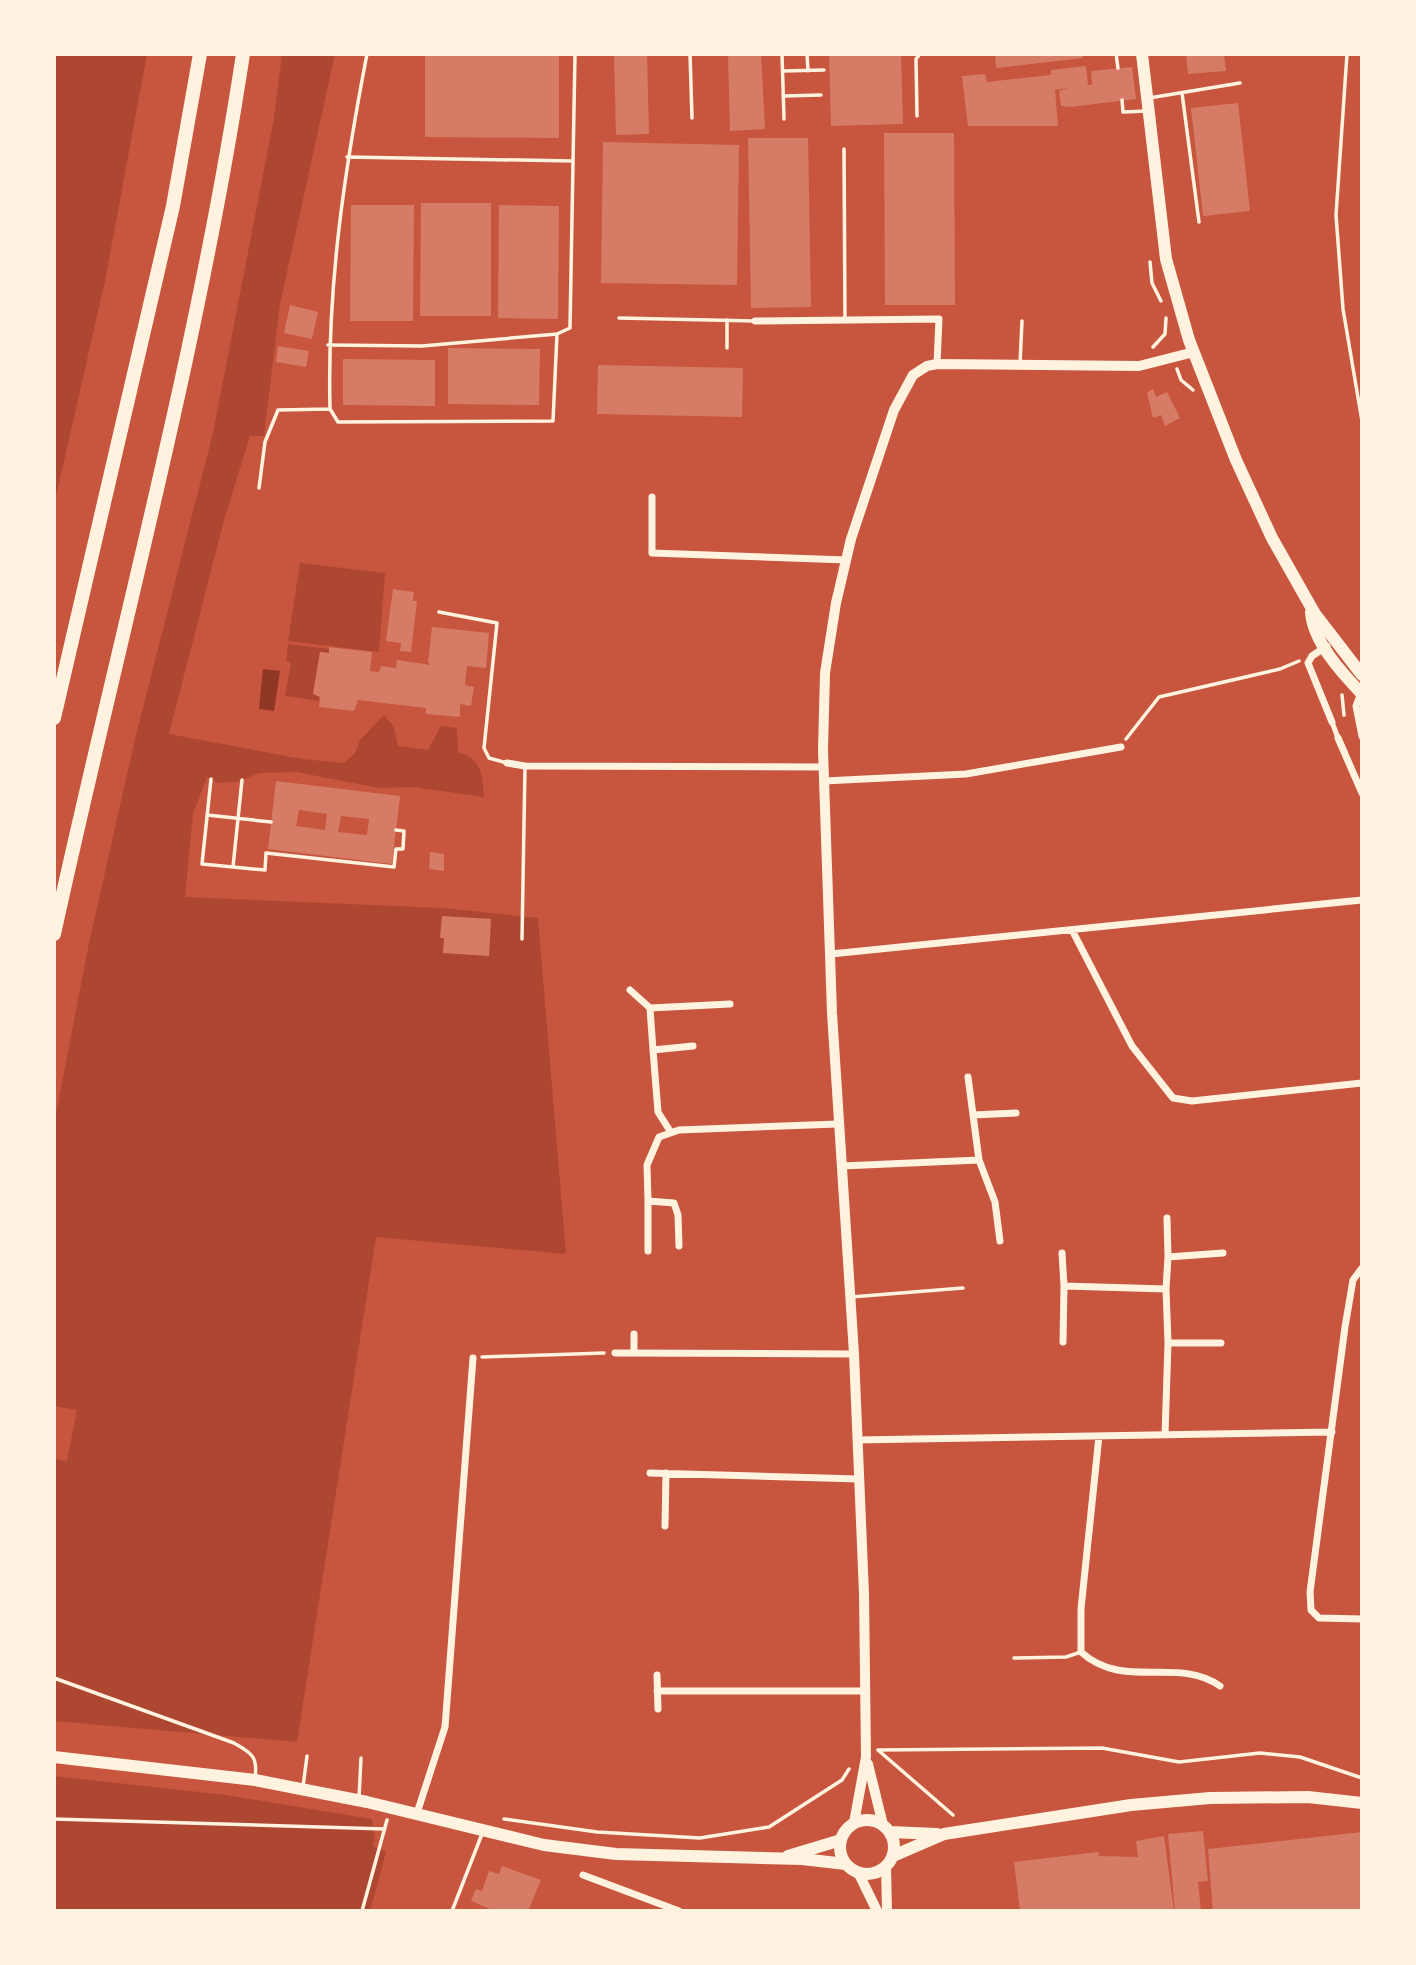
<svg xmlns="http://www.w3.org/2000/svg" width="1416" height="1965" font-family="'Noto Sans',sans-serif">
<rect width="100%" height="100%" fill="#c8553d"/>
<!-- green -->
<path fill="#ae4732" d="M54 54H147L105 281 54 505Z
M282 54H335L280 304 264 436H250L224 520 169 734 302 759 344 763 355 753 360 740 384 715 394 727 398 746 428 750 441 726 457 728 458 752C483 760 482 775 484 797L413 787 379 788 296 772 259 773 237 782 218 783 207 777 193 814 185 897 442 908 538 918 566 1254 376 1237 297 1742 54 1721V1459L67 1461 77 1410 54 1406V1124L89 943 135 739 213 433 274 118Z
M300 563 385 573 379 652 288 641Z
M288 644 329 649V653L320 652 313 693 318 694 320 701 285 696 291 663 286 661Z
M54 1776 226 1795 372 1819 375 1837 373 1846 386 1852 370 1911H54Z"/>
<!-- water -->
<path fill="#8f3625" d="M263 669 280 671 274 711 259 709Z"/>
<!-- building -->
<path fill="#d67c66" fill-rule="evenodd" d="M425 54H559V138L425 137Z
M614 54H647L649 134 616 135Z
M728 54H761L765 129 730 131Z
M829 54H901L903 124 831 126Z
M995 54H1083V58L996 68Z
M1186 54H1224L1226 71 1188 74Z
M1086 66 1088 85H1092L1091 71 1132 67 1136 99 1070 107 1061 106 1059 91 1068 88 1055 90 1058 126H968L962 76 985 74 987 82 1051 75V70Z
M1238 103 1250 211 1203 216 1191 108Z
M884 133H954L955 305H885Z
M748 138H808L811 307 751 308Z
M603 142 739 145 737 285 601 283Z
M421 203H491V316H420Z
M351 205H414L413 321H350Z
M499 205 559 206 558 319 498 318Z
M290 305 318 312 312 339 284 333Z
M278 346 309 351 306 367 276 362Z
M448 348 540 349 539 405 448 404Z
M343 359 435 360V406L343 405Z
M598 365 743 368 742 417 597 414Z
M1153 389 1156 397 1167 392 1180 418 1165 426 1161 415 1153 418 1147 393Z
M393 589 414 592 413 601H417L411 652 400 651 401 643 386 641Z
M432 627 489 633 486 668 467 666 465 685 474 687 471 706 460 704V717L426 714V708L358 700 354 711 319 707 320 697 313 694 320 652 329 653V647L372 652 370 671 379 672 381 666 396 668 397 660 431 665 428 662Z
M276 781 400 796 392 864 268 849ZM299 810 327 814 325 830 296 826ZM341 816 369 819 367 835 338 832Z
M430 852 444 854V871L429 869Z
M442 916 491 919 489 956 443 953 444 938H440Z
M1203 1831 1208 1881 1198 1882 1201 1911H1175L1168 1834Z
M1362 1832V1911H1213L1208 1849Z
M1164 1836 1174 1911H1020L1014 1862 1098 1852 1099 1856 1138 1857 1136 1841Z
M502 1866 541 1880 528 1911H495L471 1901 476 1889 482 1891 489 1871 499 1874Z"/>
<g fill="none" stroke-linecap="round" stroke-linejoin="round">
<!-- path -->
<path stroke="#fff3e0" stroke-width="3.5" d="M1347 54 1336 215 1343 309 1362 421
M1150 262 1152 283 1161 301
M1153 347 1165 334 1166 318
M1177 369 1181 380 1193 390
M1342 695 1344 715
M1126 739 1159 697 1280 669 1299 661
M211 779 202 864 265 870 266 853 394 867 396 849H403L404 831 396 830
M207 815 271 822
M233 867 242 780
M482 1357 604 1353
M878 1750 1102 1748 1179 1762 1260 1753 1300 1757 1362 1778
M878 1750 953 1815
M54 1819 385 1829
M504 1819 597 1832 700 1838 769 1827 842 1780 849 1769
M362 1911 387 1820"/>
<!-- service -->
<path stroke="#fff3e0" stroke-width="3.5" d="M367 54C344 173 327 288 330 409L338 422 553 421 557 334
M690 54 692 118
M782 54 784 119
M807 54 808 71
M1116 54 1118 68
M783 71 824 70
M1182 93 1199 222
M783 96 821 95
M1149 98 1240 83
M1122 100 1123 112 1146 111
M917 116 916 59 920 54
M844 149 845 320
M347 157 573 161
M619 318 755 321
M727 320V348
M328 345 422 346 557 334 570 328 575 54
M1020 364 1022 321
M259 488 265 442 278 410 330 409
M439 612 497 623 484 748 489 758 507 763
M522 939 525 766
M851 1297 963 1288
M1014 1658 1066 1657 1081 1652
M54 1678 234 1743C252 1753 258 1757 255 1778
M303 1787 307 1756
M359 1798 361 1758
M452 1911 482 1834"/>
<!-- pedestrian -->
<path stroke="#fff3e0" stroke-width="5" d="M1332 722 1338 738"/>
<!-- minor -->
<path stroke="#fff3e0" stroke-width="7" d="M755 321 939 319 937 364
M652 497V553L846 560
M1327 646 1312 656 1308 663 1332 722
M1361 693 1356 706 1362 736
M1338 738 1362 793
M507 763 525 766 824 767
M824 781 966 774 1121 747
M1072 930 1132 1046 1173 1098 1192 1101 1362 1083
M831 954 1362 900
M630 990 650 1008
M653 1050 650 1008 730 1004
M968 1077 979 1160
M973 1115 1016 1113
M670 1131 658 1112 653 1050 693 1046
M842 1166 979 1160 995 1202 1000 1241
M648 1201V1251
M1167 1218 1168 1257 1223 1253
M679 1246 678 1215 674 1203 648 1201 647 1165 659 1137 679 1130 837 1124
M1062 1253 1064 1286 1166 1289 1168 1343
M1362 1268 1353 1280 1345 1327 1310 1592 1311 1610 1319 1618 1362 1619
M1166 1289 1168 1257
M1063 1342 1064 1286
M615 1353 854 1354
M634 1353V1334
M1165 1435 1168 1343H1221
M1099 1436 1081 1609V1652C1124 1691 1178 1656 1220 1686
M857 1440 1332 1432
M650 1473 859 1479
M665 1526 666 1473
M657 1675 658 1709
M657 1691H863
M417 1813 445 1727 473 1358
M583 1875 679 1911"/>
<!-- tertiary -->
<path stroke="#fff3e0" stroke-width="10" d="M868 1764 883 1825
M854 1823 866 1757 864 1594 854 1354 832 1013 823 750 825 673 836 603 851 539 894 410 913 375 927 366 937 364 1139 366 1194 352
M886 1867 887 1911
M858 1872 877 1911"/>
<!-- primary -->
<path stroke="#fff3e0" stroke-width="12" d="M1142 54 1166 259 1189 340 1236 460 1272 538 1315 614 1362 675
M1311 612C1313 642 1342 673 1362 694
M54 1757 255 1780 367 1802 544 1845 616 1854 802 1859 846 1864
M840 1847a27 27 0 1 1 54 0a27 27 0 1 1-54 0Z
M890 1832 937 1834
M788 1856 841 1840
M893 1856 944 1834 1131 1805 1210 1798 1308 1797 1362 1803"/>
<!-- motorway -->
<path stroke="#fff3e0" stroke-width="14" d="M54 718 173 206 200 54
M54 934C118 641 198 351 243 54"/>
</g>
<!-- border -->
<rect width="1416" height="1965" fill="none" stroke="#fff3e0" stroke-width="112"/>
</svg>
